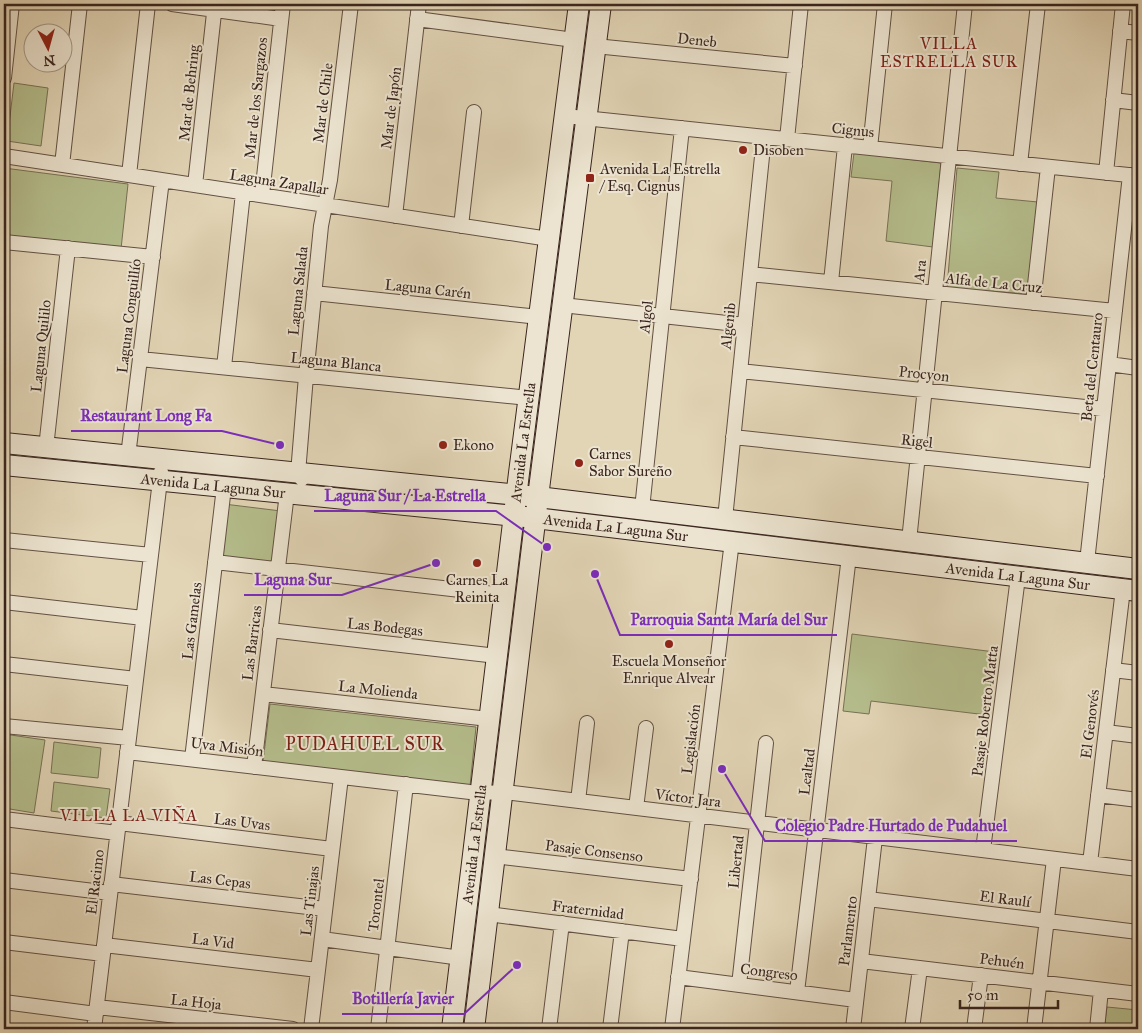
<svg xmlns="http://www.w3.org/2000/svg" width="1142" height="1033" font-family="'IM FELL Great Primer',serif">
<rect width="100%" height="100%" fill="#e2d5b6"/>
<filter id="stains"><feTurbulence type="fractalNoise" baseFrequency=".004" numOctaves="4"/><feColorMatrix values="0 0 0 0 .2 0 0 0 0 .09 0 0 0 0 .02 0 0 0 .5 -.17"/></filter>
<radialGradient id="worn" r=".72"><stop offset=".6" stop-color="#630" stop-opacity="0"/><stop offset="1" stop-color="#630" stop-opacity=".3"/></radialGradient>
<!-- green -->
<path fill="#b5bd8c" stroke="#777155" d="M14 83 48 88 41 146 7 141Z
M854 153 941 163 933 247 886 241 892 181 851 177Z
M4 168 128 184 121 249 4 235Z
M957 168 999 172 996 198 1038 202 1028 294 947 288Z
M224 504 281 511 275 565 220 559Z
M852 634 995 652 987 715 871 701 869 714 843 711Z
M270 704 476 727 470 786 263 762Z
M4 734 45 740 34 813 4 808Z
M54 742 101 748 98 778 51 773Z
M54 782 110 789 106 818 51 811Z
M1107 1007 1138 1010V1029H1104Z"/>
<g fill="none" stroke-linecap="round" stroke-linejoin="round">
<defs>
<path id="street" d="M172 4 281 19
M417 19 574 40
M1120 31 1138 33
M595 46 795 66
M4 78 12 4
M1113 100 1138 103
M565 116 1138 176
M787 139 801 4
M870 148 885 4
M4 156 549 239
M1020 164 1038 4
M62 165 80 4
M1106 173 1123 4
M129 175 148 4
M195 185 215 4
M262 195 283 4
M395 216 419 4
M461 226 474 112
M4 242 153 257
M750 274 1115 311
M831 282 845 146
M314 293 539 317
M1033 303 1048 167
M562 305 745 325
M140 359 529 398
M1109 364 1138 368
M224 367 243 193
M740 371 1104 409
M733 437 1097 476
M46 448 68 248
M128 456 162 180
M302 479 298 473 306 376 321 226 330 180 351 4
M642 509 682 128
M725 519 764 137
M4 540 151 555
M909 541 965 4
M215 562 504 595
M1087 562 1130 175
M4 602 143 618
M270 630 497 656
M4 664 136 679
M1113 670 1138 673
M263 694 489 719
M4 726 129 738
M1106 732 1138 736
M127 752 470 792 513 793 1138 869
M192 759 224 487
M254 767 287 493
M1098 795 1138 800
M578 801 587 723
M636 808 646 728
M4 819 117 833
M119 823 332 849
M983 850 1018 577
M494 856 691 879
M1090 863 1123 589
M4 880 110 893
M111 884 325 909
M868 899 1138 932
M488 914 683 939
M322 939 461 958
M4 942 103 954
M104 945 318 970
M861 961 1138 994
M678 977 856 1000
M739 985 766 743
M797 992 849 556
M4 1002 96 1014
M97 1007 293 1029
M94 1029 161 472
M311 1029 341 777
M378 1029 406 784
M549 1029 562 923
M610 1029 622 931
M672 1029 732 541
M853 1029 875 838
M912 1029 920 968
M974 1029 981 975
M1034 1029 1054 859
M1097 1029 1101 990"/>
<g id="secondary">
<path d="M4 443 538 497 1138 569"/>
<path id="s1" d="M4 465 535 518 1138 591"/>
<path id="s2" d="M452 1029 519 473 579 4"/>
<path d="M474 1029 538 497 601 4"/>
</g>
</defs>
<!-- street casing -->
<use href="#street" stroke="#635144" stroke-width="16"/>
<!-- secondary casing -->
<use href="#secondary" stroke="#39251e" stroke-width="22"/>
<!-- street -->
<use href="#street" stroke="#ece4d0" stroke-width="14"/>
<!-- secondary -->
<use href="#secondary" stroke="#ece4d0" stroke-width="20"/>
</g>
<!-- markers -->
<g fill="#8f2418" stroke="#ece4d0" stroke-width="2">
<circle cx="743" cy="150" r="5"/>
<rect x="585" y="173" width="10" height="10" rx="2.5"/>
<circle cx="443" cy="445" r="5"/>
<circle cx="579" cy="463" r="5"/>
<circle cx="477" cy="563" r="5"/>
<circle cx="669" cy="644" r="5"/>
</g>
<g text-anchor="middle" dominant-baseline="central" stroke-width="4" stroke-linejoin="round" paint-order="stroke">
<!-- street labels -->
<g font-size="15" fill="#39251e" stroke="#ece4d0">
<text transform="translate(697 40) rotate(6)">Deneb</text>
<text transform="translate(189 93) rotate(-84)">Mar de Behring</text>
<text transform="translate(256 98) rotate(-84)">Mar de los Sargazos</text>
<text transform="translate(323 103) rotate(-83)">Mar de Chile</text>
<text transform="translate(391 108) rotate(-83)">Mar de Japón</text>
<text transform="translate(853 130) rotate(6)">Cignus</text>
<text transform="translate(279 182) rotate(9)">Laguna Zapallar</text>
<text transform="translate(920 271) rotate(-84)">Ara</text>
<text transform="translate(994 283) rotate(6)">Alfa de La Cruz</text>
<text transform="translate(428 289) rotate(6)">Laguna Carén</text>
<text transform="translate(298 291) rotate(-84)">Laguna Salada</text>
<text transform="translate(129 316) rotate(-83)">Laguna Conguillío</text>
<text transform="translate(646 317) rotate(-84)">Algol</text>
<text transform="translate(728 326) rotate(-84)">Algenib</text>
<text transform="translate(41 346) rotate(-84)">Laguna Quililo</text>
<text transform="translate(336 362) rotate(6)">Laguna Blanca</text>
<text transform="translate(1092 367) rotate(-84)">Beta del Centauro</text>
<text transform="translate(924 374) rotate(6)">Procyon</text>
<text transform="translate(917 441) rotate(6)">Rigel</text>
<text stroke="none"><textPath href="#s2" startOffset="591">Avenida La Estrella</textPath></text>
<text stroke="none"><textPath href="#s1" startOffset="210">Avenida La Laguna Sur</textPath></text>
<text stroke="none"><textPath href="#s1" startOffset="615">Avenida La Laguna Sur</textPath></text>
<text stroke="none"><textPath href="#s1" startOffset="1020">Avenida La Laguna Sur</textPath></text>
<text transform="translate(192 621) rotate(-83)">Las Gamelas</text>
<text transform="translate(385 627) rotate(6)">Las Bodegas</text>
<text transform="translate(252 643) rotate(-83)">Las Barricas</text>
<text transform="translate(378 690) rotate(6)">La Molienda</text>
<text transform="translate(985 711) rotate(-83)">Pasaje Roberto Matta</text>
<text transform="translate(1090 724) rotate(-83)">El Genovés</text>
<text transform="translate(691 739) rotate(-83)">Legislación</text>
<text transform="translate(227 747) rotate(7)">Uva Misión</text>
<text transform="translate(807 772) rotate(-83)">Lealtad</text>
<text transform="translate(688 798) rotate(7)">Víctor Jara</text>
<text transform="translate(242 822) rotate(7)">Las Uvas</text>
<text stroke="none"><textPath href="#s2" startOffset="186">Avenida La Estrella</textPath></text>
<text transform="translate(594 851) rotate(7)">Pasaje Consenso</text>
<text transform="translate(736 862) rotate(-84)">Libertad</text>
<text transform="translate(220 880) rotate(7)">Las Cepas</text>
<text transform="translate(95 882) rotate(-83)">El Racimo</text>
<text transform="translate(1005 899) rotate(7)">El Raulí</text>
<text transform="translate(310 901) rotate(-83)">Las Tinajas</text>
<text transform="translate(376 905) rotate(-83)">Torontel</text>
<text transform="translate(588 910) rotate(7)">Fraternidad</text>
<text transform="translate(848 931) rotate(-83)">Parlamento</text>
<text transform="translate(213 941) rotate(7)">La Vid</text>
<text transform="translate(1002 961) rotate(7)">Pehuén</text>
<text transform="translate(769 972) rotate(7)">Congreso</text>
<text transform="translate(196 1002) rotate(6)">La Hoja</text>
</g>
<!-- poi labels -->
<g font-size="15" fill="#39251e" stroke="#ece4d0" text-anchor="start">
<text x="753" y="150">Disoben</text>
<text x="600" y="169">Avenida La Estrella<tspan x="600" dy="17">/ Esq. Cignus</tspan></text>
<text x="453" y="445">Ekono</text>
<text x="589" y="454">Carnes<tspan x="589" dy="17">Sabor Sureño</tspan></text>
<text x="477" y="580" text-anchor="middle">Carnes La<tspan x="477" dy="17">Reinita</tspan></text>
<text x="669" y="661" text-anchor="middle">Escuela Monseñor<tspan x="669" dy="17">Enrique Alvear</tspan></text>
</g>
<!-- neighbourhood labels -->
<g font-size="16" letter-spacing="1" fill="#7a1f14" stroke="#ece4d0">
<text x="949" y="43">VILLA<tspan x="949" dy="18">ESTRELLA SUR</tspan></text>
<text x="129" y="815">VILLA LA VIÑA</text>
</g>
<!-- quarter labels -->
<g font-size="18" letter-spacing="1" fill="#7a1f14" stroke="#ece4d0">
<text x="365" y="744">PUDAHUEL SUR</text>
</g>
</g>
<!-- callouts -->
<path fill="none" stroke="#7b2cbf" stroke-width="2" d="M280 445L222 431H71M547 547L496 511H314M436 563L342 595H244M595 574L620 635H837M722 769L765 841H1017M517 965L464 1014H342"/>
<g fill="#7b2cbf" stroke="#ece4d0" stroke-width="2">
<circle cx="280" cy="445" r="5"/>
<circle cx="547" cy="547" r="5"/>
<circle cx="436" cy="563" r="5"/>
<circle cx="595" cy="574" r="5"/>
<circle cx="722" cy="769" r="5"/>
<circle cx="517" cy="965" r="5"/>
</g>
<g font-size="16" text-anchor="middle" font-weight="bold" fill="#7b2cbf" stroke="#ece4d0" stroke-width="4" stroke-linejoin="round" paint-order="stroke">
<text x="146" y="421">Restaurant Long Fa</text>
<text x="405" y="501">Laguna Sur / La Estrella</text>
<text x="293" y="585">Laguna Sur</text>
<text x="729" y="625">Parroquia Santa María del Sur</text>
<text x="891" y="831">Colegio Padre Hurtado de Pudahuel</text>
<text x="403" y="1004">Botillería Javier</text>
</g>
<!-- margin -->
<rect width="1142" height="1033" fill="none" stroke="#e2d5b6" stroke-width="20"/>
<rect x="5" y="5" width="1132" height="1023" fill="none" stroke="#39251e" stroke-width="2.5"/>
<rect x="10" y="10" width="1122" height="1013" fill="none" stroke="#39251e"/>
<!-- north arrow -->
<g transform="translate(48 48) rotate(174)"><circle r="24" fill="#ece4d0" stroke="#a49889"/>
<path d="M0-4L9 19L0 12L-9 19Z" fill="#8f2418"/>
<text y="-8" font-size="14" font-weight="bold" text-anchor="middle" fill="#39251e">N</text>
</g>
<!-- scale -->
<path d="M960 1000v8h98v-8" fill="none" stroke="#39251e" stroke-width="2.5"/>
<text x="967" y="1000" font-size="15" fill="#39251e" stroke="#ece4d0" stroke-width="4" paint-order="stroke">50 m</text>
<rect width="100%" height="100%" filter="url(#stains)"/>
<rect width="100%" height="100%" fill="url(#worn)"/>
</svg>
